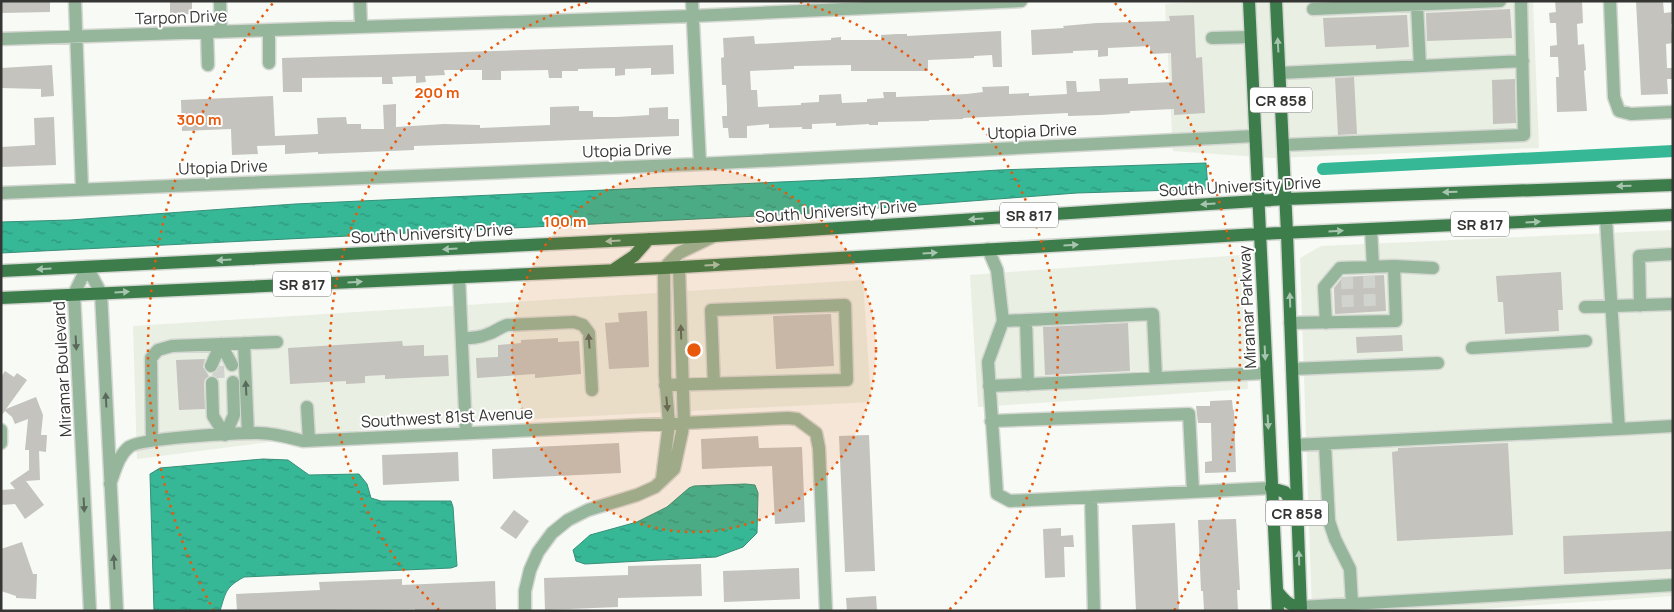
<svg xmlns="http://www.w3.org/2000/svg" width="1674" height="612" font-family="Manrope,sans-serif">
<defs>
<pattern id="water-ripples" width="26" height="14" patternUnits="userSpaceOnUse" patternTransform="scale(1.25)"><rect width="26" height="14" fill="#36b796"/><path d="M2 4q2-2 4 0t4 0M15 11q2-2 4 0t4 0" fill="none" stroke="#2e967b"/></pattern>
</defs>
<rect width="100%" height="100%" fill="#f7faf5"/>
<!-- built -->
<path fill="#eaefe3" d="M1210 1H1533L1539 148 1273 158 1173 151 1165 4Z
M1673 230V596L1452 611H1312L1300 258 1321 246Z
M1242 255 1248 389 978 407 970 275Z
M863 280 871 402 393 426 137 459 133 326Z"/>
<!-- water -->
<path fill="url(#water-ripples)" stroke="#369079" d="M1206 163 1208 189 1077 193 799 214 1 253V222L70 220 295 204 869 178 999 170Z
M263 459 288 460 309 475 359 474 367 484 371 498 381 501H451L453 507 457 566 451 568 244 577C226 587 226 591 220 611H154L150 474 160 468Z
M745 484 755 485 758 493 757 533 743 547 716 557 585 564 576 561 573 550 590 535 637 522 667 507 689 488 694 486Z"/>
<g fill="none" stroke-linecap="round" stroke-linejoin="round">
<!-- canal -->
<path stroke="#36b796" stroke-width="12" d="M1323 169 1673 151"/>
</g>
<!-- building -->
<path fill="#c4c3be" d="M1 1H50V12L1 13Z
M170 1H192V14L170 15Z
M1555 1H1582L1583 23 1577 24 1578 45 1584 44 1586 70 1584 71 1587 111 1557 112 1556 77H1559L1558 57H1550V46L1557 45 1556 23H1550L1549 13 1556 12Z
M1636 1H1663L1664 13 1673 12V24H1671L1673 43 1666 44 1667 68H1673V79H1667L1668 94 1641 95Z
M1510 9 1512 38 1427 41 1426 13Z
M1194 15 1196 58 1202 57 1205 113 1174 115V109L1130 111V113L1101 115 1068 116V113L963 118V119L929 120V121L878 122V125H869V124L836 126V123L812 124V129H802V127L769 128V124L747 126V138H729L728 128H723L722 116H727V107L726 85H722L721 58 724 57 723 38 754 36 755 44 831 40V38L841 37V40H881V35L897 34H907V36L1001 31 1002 67H993L992 55 974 56V58L928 60V71H851V65L794 66V69L750 71 751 90H757L758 107 801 105V103L819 102V95L841 94 842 103 867 102V99L884 98 883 92H896V97L967 94 983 92 982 87 1009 86V94L1029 93V96L1067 94 1066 81H1076L1077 92 1100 91 1099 79 1128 78V84L1172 82 1171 53 1150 54V46L1108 48V56L1098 57V50L1073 51V53L1032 55 1031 30 1064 28 1063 26 1097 23 1170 21 1169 16Z
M1407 15 1409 47 1376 49V45L1325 47 1323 18Z
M673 45 674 74 651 75V68L625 69V75L615 76V68L578 69V71H562V78H549L548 70 501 71V80H482V70H444L445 75 425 76 426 82 416 83V76L392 77 393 84H382V77L302 78V92H283L282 58Z
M52 65 54 96 41 97V89L1 88V68Z
M1354 77 1357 134 1338 135 1335 78Z
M1515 79 1516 123 1493 124 1492 80Z
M273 96 275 136 318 134 317 118 346 117 347 124H361V129H384L383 105 396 104V127L444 124 480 125V128L550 125V107L579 106V111H593V117H617L649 115V108L668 107V119H679V136L414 146V150L318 154V152L285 154V145L257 146 258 154 232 155 231 129 182 131 181 100Z
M54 117 56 165 1 167V147L35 145 34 118Z
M1561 272 1563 310H1558L1559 331 1505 334 1503 302H1498L1496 276Z
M1384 275 1386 311 1335 314 1334 288 1343 277Z
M647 311 649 367 609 369 605 323 619 322 618 313Z
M831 314 834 366 776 369 773 316Z
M1128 323 1130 371 1045 375 1043 327Z
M1402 335 1403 351 1357 353 1356 337Z
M558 338V342L579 341 581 374 535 378V374L477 378 476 358 498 357V345L521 343V340Z
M402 341 403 346 424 345V356L448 355 449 376 385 379V375L365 376V383L346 384V381L290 384 288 348Z
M205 359 203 367 209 376 205 379 204 383 205 409 179 410 176 360Z
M5 371 14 377 17 373 27 380 6 409 36 397 43 415 41 435H47L46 452 39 451 40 480 26 481 44 505 25 519 15 504 1 505V490L15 489 10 483 29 470V450H25L28 419 15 424 12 417 5 411 1 416V377Z
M1232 400 1233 410H1234L1236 472 1205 473V462L1212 461 1211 423H1198L1196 406H1210V401Z
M869 435 875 571 845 572 839 436Z
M758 436 759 448 802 447 805 522 775 524 772 466 702 469 701 439Z
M619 443 621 473 493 479 492 449Z
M1508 443 1513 535 1397 541 1392 452 1398 451V448Z
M458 452 459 481 383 485 382 455Z
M514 510 529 521 516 539 500 528Z
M1236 519 1240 590H1237L1238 611H1204L1203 591H1201L1198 520Z
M1175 523 1179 611H1136L1132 525Z
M1061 528V536L1073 535 1074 547H1064L1065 577 1045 578 1043 529Z
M1673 531V569L1564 574 1563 536Z
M22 542 33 574H37L36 599 16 598V596L1 591V549Z
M701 564 702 596 618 598V607L545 610 544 578 628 575V566Z
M799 568 800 599 724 602 723 571Z
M402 579V585L495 581 496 611H415V609L237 611 236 594 320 590 319 582Z
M876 596 877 611H847L846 598Z"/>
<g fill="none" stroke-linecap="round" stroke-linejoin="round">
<!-- minor-tunnel -->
<path stroke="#d0d3ce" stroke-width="12" stroke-dasharray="12 6" stroke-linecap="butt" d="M1369 276 1370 312
M1347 277 1348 313
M218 366 219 383"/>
<defs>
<path id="minor" d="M75 1 82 189
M220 1 221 32
M360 1 361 26
M692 1 700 164
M1610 1 1614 97 1619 111 1631 114 1673 112
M1417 5 1420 66
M1313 9 1500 1
M207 33 208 65
M1212 38 1250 37
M1 39 693 16 1021 1
M269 63V30
M1280 73 1523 61
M1283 145 1524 135 1521 1
M1 193 700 164 1255 136
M1371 229 1373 267
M988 249 997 270 1003 321 988 362 997 494 1010 501 1271 488
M87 267 101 293 117 611
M87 267 74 294 90 611
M459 277 466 433
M1640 306 1639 256 1673 254
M1585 307 1673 304
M1026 320 1028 385
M1003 321 1153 314 1156 378
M1290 323 1396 321 1394 266
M1326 323 1324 287 1340 268 1394 266 1433 268
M462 338C471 338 480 338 488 334 495 332 500 327 507 325L574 322 583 325 589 333 592 390
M244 343 248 433
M221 344 232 365
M1472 348 1586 341
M211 366 221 344
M1292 369 1438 363
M212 383 213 416 225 435
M665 385 847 380 845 305 711 310 714 384
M989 386 1266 373
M307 407 309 440
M991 421 1189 414 1193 492
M1619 429 1673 426
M1 430V443
M225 435 234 415 233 382
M152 440 151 358 158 350 172 346 277 342
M1325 444 1329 521 1335 539 1350 569 1352 604
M1295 445 1619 429 1606 218
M662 479 669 424 665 375 664 268 679 253 714 236
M110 484C115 471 118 456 129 447 139 438 239 433 258 433 273 433 288 437 303 441L788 418 797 419 816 433 819 448 826 611
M1091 497 1094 611
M1301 607 1673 585
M525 611V591L530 570 538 552 552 533 568 520 588 510 637 495 655 487 674 469 684 423 679 267"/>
<path id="major" d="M1249 1 1278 611
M1276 1 1287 233 1301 611
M613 270 634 256 649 239
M1 271 714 236 1286 199 1673 185
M1 298 664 268 1259 234 1673 215
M1271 488 1285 492 1297 512
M1277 591C1284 600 1289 606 1301 607"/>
</defs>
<!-- minor casing -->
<use href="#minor" stroke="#d4d7d2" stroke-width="15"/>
<!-- major casing -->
<use href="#major" stroke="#d4d7d2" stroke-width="15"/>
<!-- minor -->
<use href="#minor" stroke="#95b69a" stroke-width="12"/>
<!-- major -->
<use href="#major" stroke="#3c7d4b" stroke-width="12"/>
</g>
<!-- one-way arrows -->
<defs><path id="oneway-solid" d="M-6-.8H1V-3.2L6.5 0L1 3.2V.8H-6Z" transform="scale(1.25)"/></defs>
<g fill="#a7c4ae">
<use href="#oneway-solid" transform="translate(1278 45) rotate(-93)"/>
<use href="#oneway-solid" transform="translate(1624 186) rotate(178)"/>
<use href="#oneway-solid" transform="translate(1450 192) rotate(178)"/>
<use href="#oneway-solid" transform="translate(1208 204) rotate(176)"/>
<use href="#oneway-solid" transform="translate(976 219) rotate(176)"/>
<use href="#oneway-solid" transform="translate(1533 222) rotate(-3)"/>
<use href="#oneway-solid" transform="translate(1336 231) rotate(-3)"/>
<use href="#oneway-solid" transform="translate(613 241) rotate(177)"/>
<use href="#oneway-solid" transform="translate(1071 245) rotate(-3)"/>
<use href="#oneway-solid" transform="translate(450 249) rotate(177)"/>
<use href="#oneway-solid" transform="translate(930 253) rotate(-4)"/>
<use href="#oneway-solid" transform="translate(224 260) rotate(177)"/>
<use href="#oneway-solid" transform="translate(712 265) rotate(-3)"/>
<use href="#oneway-solid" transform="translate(44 269) rotate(177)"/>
<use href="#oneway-solid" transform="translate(355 282) rotate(-3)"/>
<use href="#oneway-solid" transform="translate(122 292) rotate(-3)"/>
<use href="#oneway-solid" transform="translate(1290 300) rotate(-92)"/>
<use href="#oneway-solid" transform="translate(1265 353) rotate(87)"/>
<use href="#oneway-solid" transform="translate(1268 422) rotate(87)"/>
<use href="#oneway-solid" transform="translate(1299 558) rotate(-92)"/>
</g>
<g fill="#5b695d">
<use href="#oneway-solid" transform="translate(681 332) rotate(-92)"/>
<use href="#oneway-solid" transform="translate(589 341) rotate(-94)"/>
<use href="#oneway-solid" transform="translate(76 343) rotate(87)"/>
<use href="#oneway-solid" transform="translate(246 388) rotate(-93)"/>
<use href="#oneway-solid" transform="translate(106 400) rotate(-93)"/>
<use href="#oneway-solid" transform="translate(667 404) rotate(85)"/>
<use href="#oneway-solid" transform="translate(84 505) rotate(87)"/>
<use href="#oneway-solid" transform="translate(114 562) rotate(-93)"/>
</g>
<!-- distance rings -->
<circle cx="694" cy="350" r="182" fill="#e8590c" fill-opacity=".12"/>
<g fill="none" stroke="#e8590c" stroke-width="2.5" stroke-dasharray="2.5 5">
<circle cx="694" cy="350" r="182"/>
<path d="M439 610A364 364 0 0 1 588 2M800 2A364 364 0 0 1 949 610"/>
<path d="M214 611A546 546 0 0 1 273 3M1115 3A546 546 0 0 1 1174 611"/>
</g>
<g text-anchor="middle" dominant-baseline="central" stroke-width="4" stroke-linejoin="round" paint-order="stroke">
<!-- shield labels -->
<g fill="#fff" stroke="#727271" stroke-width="1">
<rect x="1250" y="87.5" width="62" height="25" rx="4"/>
<rect x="1000" y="202.5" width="58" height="25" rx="4"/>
<rect x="1451" y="211.5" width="58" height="25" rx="4"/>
<rect x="273" y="271.5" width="58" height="25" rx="4"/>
<rect x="1266" y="500.5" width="62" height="25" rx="4"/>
</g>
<g font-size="15" font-weight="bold" fill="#353634">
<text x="1281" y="100">CR 858</text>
<text x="1029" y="215">SR 817</text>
<text x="1480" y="224">SR 817</text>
<text x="302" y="284">SR 817</text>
<text x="1297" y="513">CR 858</text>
</g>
<!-- street labels -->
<g font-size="16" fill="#353634" stroke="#fff">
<text transform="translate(181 17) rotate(-2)">Tarpon Drive</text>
<text transform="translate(1032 131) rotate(-3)">Utopia Drive</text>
<text transform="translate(627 150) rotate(-2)">Utopia Drive</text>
<text transform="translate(223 167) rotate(-2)">Utopia Drive</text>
<text transform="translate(1240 186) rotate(-3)">South University Drive</text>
<text transform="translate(836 211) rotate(-4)">South University Drive</text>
<text transform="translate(432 233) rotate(-3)">South University Drive</text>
<text transform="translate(1247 307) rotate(-93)">Miramar Parkway</text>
<text transform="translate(62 369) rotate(-93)">Miramar Boulevard</text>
<text transform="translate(447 417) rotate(-3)">Southwest 81st Avenue</text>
</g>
</g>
<circle cx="694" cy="350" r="8" fill="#e8590c" stroke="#fff" stroke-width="2.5"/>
<g font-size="15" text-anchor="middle" font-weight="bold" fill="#e8590c" stroke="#fff" stroke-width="4" stroke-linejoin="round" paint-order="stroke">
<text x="437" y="98">200 m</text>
<text x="199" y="125">300 m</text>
<text x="565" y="227">100 m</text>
</g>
<!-- border -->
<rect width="1674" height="612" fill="none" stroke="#353634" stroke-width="5"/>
</svg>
